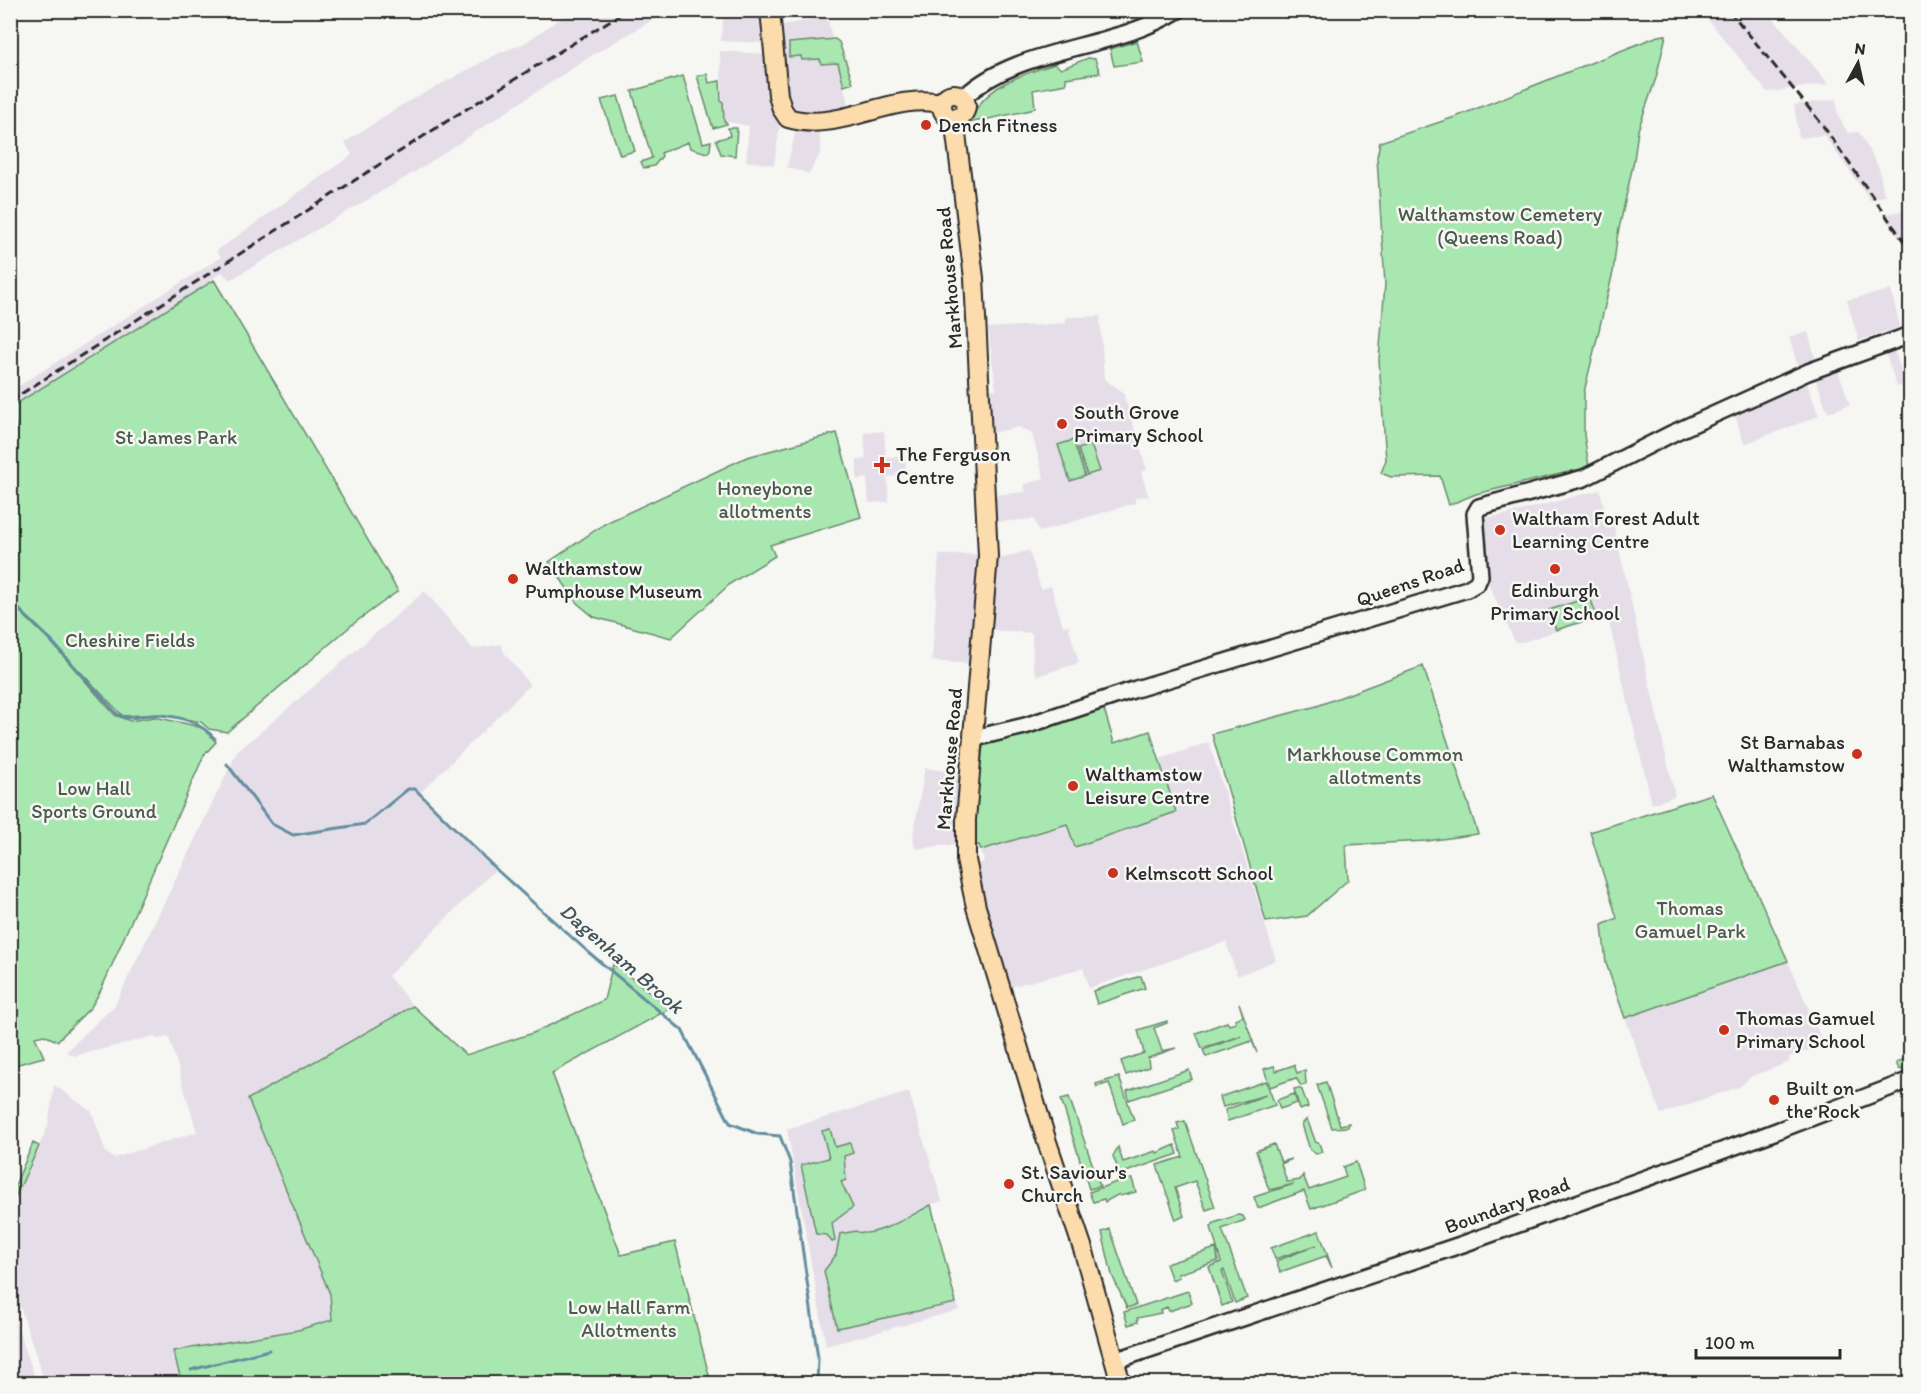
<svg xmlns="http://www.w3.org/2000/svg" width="1921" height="1394" font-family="Itim,sans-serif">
<rect width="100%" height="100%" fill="#f6f6f2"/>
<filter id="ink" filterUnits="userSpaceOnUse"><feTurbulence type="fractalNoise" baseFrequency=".0167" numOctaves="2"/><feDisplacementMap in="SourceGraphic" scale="12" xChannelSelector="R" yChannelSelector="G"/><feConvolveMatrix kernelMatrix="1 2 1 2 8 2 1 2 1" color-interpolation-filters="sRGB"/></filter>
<g filter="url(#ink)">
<!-- built -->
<path fill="#e5dee9" d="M571 11H668L591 56 415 172 230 280 222 272 196 291 11 407V391L221 257 216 251 352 155 345 142 402 105 499 53 523 44Z
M724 11H763L764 43 721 41Z
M1701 11H1767L1829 84 1767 92Z
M827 17 849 108 827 112 791 110 788 106 782 25Z
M720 51 764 54 765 68 780 125 774 165 746 161 749 126 724 121Z
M1836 99 1838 116 1848 133 1859 132 1879 168 1883 191 1887 195 1870 200 1824 135 1799 138 1794 105Z
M799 128H819L821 152 809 174 787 167 796 130Z
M1910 208V256L1885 215Z
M1891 290 1900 327 1859 341 1847 300Z
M1100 316 1104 379 1123 392 1147 470 1141 472 1149 498 1144 496 1135 498V503L1039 532 1034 519 995 522 991 495 1026 492 1024 485 1044 478 1032 434 1019 427 991 433 989 390 996 389 988 328 1066 323V317Z
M1808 332 1816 361 1798 367 1789 337Z
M1894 350 1906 384 1897 387 1885 352Z
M1837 368 1850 404 1828 413 1815 377Z
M1806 381 1819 416 1744 444 1734 412Z
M884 431 886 457 905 456 906 475 887 477 889 502 869 503 867 478 857 480V460L866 459 864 433Z
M1600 490 1608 526H1614L1675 796 1652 804 1607 614 1523 642H1515L1487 581 1483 518 1504 515Z
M1029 550 1041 589 1051 586 1063 626 1068 625 1079 663 1037 676 1033 665 1032 633 992 630 996 560Z
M980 554 973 664 932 661 939 555Z
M425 591 473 649 502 644 503 651 530 685 419 794 495 870 388 976 413 1006 249 1099 330 1294 332 1320 298 1330 173 1351 182 1383H45L11 1278 10 1209 48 1126 54 1085 92 1112 106 1153 114 1158 197 1132 169 1037 156 1039 154 1036 75 1056 66 1052 115 1005 237 752Z
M1209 742 1276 960 1237 976 1226 942 1089 988 1083 968 1006 988 981 902 975 865 984 862 981 850 1067 824 1075 846 1176 812 1160 759Z
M925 768 959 773 957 844 915 849 913 835Z
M1788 961 1824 1045 1789 1057V1062L1750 1077 1741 1086 1661 1114 1625 1018Z
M909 1092 942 1201 930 1205 959 1310 826 1346 787 1129Z
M10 1308H11L37 1383H11Z"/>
<!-- green -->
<path fill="#a8e8b0" stroke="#6a8a6e" stroke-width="1.5" d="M1666 35 1656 78 1638 130 1634 160 1617 238 1613 272 1584 392V435L1589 467 1476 494 1449 505 1440 476 1391 477 1381 473 1386 460 1379 360 1385 284 1377 157 1380 142 1458 116 1658 36Z
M835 39 839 42 853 83 844 86 838 63 821 64 820 59 802 60 801 56 789 57V43Z
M1137 41 1143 62 1114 66 1110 49Z
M1088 58 1095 59 1100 73 1066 78V84L1033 90 1035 107 1031 110 969 123C983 86 1020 75 1055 64L1061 69Z
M707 74 709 83 720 81 721 101 723 102 724 121 727 124 713 128 697 76Z
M683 76 703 143 711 141 710 150 707 153 690 148 688 142 661 153 662 156 654 166 644 168 641 162 652 158 632 91Z
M618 96 635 151 620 155 601 100Z
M728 128H737L735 156 721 154 716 140 730 136Z
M214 280 398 591 353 624 227 732 209 729 201 722 160 714 123 716 10 599V435L17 430 11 407Z
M837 433 861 517 770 545 775 556 731 583 671 638 594 617 577 603 549 562 606 523 747 457Z
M1073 440 1085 476 1070 481 1058 445Z
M1091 445 1100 471 1087 475 1078 449Z
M1590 597 1597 617 1556 630 1549 610Z
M11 603 50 641 115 715 130 721 154 717 183 723 203 728 216 742 204 755 101 990 91 1007 57 1041 44 1035 35 1037 44 1057 11 1066Z
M1423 666 1478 834 1427 841 1346 845 1348 880 1307 916 1266 922 1212 734 1317 706Z
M1104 709 1114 743 1150 731 1176 812 1075 847 1067 824 981 850 979 845 971 847 983 746Z
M1712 794 1788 961 1625 1018 1606 963 1602 925 1617 918 1590 832Z
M613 964 671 1008 552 1073 621 1255 675 1242 711 1383H182L173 1351 298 1330 332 1320 330 1294 248 1099 413 1006 466 1055 533 1033 604 1000Z
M1141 976 1145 988 1097 1004 1093 991Z
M1239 1003 1257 1053 1252 1041 1206 1057 1203 1050 1241 1036 1202 1048 1196 1033 1227 1022 1229 1025 1236 1023 1235 1019 1243 1016Z
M1167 1021V1023L1154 1028 1162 1051 1176 1048 1148 1058 1149 1067 1126 1075 1121 1061 1144 1053 1138 1030Z
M1910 1056V1071L1899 1069 1896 1063Z
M1294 1065 1297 1073 1305 1070 1306 1084 1301 1086 1296 1078 1270 1087 1264 1069 1274 1066 1276 1071Z
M1189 1070 1192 1079 1129 1100 1127 1091Z
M1119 1077 1134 1120 1123 1124 1109 1083 1097 1087 1096 1084Z
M1266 1081 1275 1105 1228 1121 1225 1110 1266 1095 1223 1107 1220 1097Z
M1326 1082 1340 1125 1349 1123 1348 1127 1332 1128 1317 1085Z
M1298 1088 1302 1090 1308 1107 1300 1110 1294 1089Z
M1294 1094 1297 1103 1280 1109 1277 1100Z
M1069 1097 1100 1186 1089 1189 1061 1099Z
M1307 1119 1316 1143H1319L1322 1152 1316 1154 1310 1150 1302 1124Z
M1185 1121 1215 1207 1206 1210 1195 1181 1175 1188 1184 1216 1176 1220 1157 1165 1183 1157 1174 1131 1179 1129 1177 1123Z
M830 1129 835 1147 850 1143 853 1153 844 1156 846 1180 841 1182 853 1207 832 1223 835 1241 832 1242 827 1235 816 1234 801 1165 829 1158 822 1131Z
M33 1143 39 1146 14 1200 11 1195Z
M1274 1144 1281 1162 1292 1159 1281 1164 1287 1182 1300 1180 1303 1175 1309 1190 1346 1177 1343 1167 1356 1162 1365 1190 1311 1209 1304 1191 1258 1208 1254 1197 1294 1184 1269 1190 1256 1151Z
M1175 1145 1178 1154 1120 1174 1113 1156 1118 1147 1123 1162 1156 1151 1157 1153Z
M1125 1179H1132L1136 1192 1120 1196 1119 1194 1105 1202 1104 1199 1093 1202 1089 1192Z
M931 1205 956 1303 837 1328 824 1271 836 1255 840 1234 856 1231C871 1241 915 1213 931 1205Z
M1238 1215 1243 1216 1245 1220 1222 1229 1247 1298 1235 1303 1224 1270 1222 1271 1232 1302 1222 1306 1209 1267 1221 1262 1211 1227 1214 1223Z
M1110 1229 1136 1305 1127 1308 1112 1275 1102 1232Z
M1319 1231 1332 1268 1326 1256 1280 1272 1276 1261 1317 1245 1275 1259 1271 1248Z
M1216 1248 1218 1261 1178 1274 1179 1277 1172 1280 1166 1264Z
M1188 1291 1192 1303 1169 1311 1167 1307 1160 1310 1161 1313 1137 1318 1138 1322 1128 1325 1124 1312Z"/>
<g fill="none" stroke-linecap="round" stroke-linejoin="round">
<!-- stream -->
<path stroke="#648d9f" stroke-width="3" d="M10 601 47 636 117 714C130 722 140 715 154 715 177 715 201 722 215 739
M227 764 272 824 293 835 365 824 408 789H415L498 871 587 951 682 1030 730 1123 758 1134 780 1136 790 1162 818 1358 817 1384
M191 1370 269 1350"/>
<defs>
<path id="tertiary" d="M964 97C1020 45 1113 51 1178 10
M974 738 1025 726 1136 689 1467 589 1477 583 1480 576 1475 514 1479 507 1584 478 1673 433 1808 372 1910 335
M1114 1361 1463 1244 1766 1135 1910 1080"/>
<path id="primary" d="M770 10 778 95 782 109 788 118C840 134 890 92 942 103
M942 106a12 12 0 1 1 24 0a12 12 0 1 1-24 0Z
M954 118 974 278 988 556 966 820V860L976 907 1047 1142 1084 1252 1121 1384"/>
</defs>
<!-- tertiary casing -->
<use href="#tertiary" stroke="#2b2b2b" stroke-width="20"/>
<!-- primary casing -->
<use href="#primary" stroke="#2b2b2b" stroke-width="22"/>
<!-- tertiary -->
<use href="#tertiary" stroke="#f6f6f2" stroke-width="15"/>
<!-- primary -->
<use href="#primary" stroke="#fcdcac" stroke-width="18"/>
<!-- rail -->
<path stroke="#2b2b2b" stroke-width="3" stroke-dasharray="9 4.5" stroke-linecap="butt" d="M1729 10 1821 123 1910 250
M10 401 452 118 627 10"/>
</g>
</g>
<!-- markers -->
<g fill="#c8321e" stroke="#f6f6f2" stroke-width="2">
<circle cx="926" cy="125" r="6"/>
<circle cx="1062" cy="424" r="6"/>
<path d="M879 456h6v6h6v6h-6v6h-6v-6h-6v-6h6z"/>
<circle cx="1500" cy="530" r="6"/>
<circle cx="1555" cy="569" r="6"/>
<circle cx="513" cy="579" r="6"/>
<circle cx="1857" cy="754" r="6"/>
<circle cx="1073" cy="786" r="6"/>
<circle cx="1113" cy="873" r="6"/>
<circle cx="1724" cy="1030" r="6"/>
<circle cx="1774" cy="1100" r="6"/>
<circle cx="1009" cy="1184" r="6"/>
</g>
<g text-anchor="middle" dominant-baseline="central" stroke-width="5" stroke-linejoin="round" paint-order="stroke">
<!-- poi labels -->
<g font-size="20" fill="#2b2b2b" stroke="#f6f6f2" text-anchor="start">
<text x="938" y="125">Dench Fitness</text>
<text x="1074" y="412">South Grove<tspan x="1074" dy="23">Primary School</tspan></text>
<text x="896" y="454">The Ferguson<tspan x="896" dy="23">Centre</tspan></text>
<text x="1512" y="518">Waltham Forest Adult<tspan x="1512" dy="23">Learning Centre</tspan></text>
<text x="525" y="568">Walthamstow<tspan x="525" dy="23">Pumphouse Museum</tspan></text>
<text x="1555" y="590" text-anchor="middle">Edinburgh<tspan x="1555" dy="23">Primary School</tspan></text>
<text x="1845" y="742" text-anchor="end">St Barnabas<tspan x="1845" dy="23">Walthamstow</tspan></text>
<text x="1085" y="774">Walthamstow<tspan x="1085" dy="23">Leisure Centre</tspan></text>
<text x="1125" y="873">Kelmscott School</text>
<text x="1736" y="1018">Thomas Gamuel<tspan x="1736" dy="23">Primary School</tspan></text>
<text x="1786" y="1088">Built on<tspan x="1786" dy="23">the Rock</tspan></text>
<text x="1021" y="1172">St. Saviour's<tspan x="1021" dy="23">Church</tspan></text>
</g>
<!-- park labels -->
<g font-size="20" fill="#4a5a4c" stroke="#f6f6f2">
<text x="1500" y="214">Walthamstow Cemetery<tspan x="1500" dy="23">(Queens Road)</tspan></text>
<text x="176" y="437">St James Park</text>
<text x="765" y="488">Honeybone<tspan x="765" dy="23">allotments</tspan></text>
<text x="130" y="640">Cheshire Fields</text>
<text x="1375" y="754">Markhouse Common<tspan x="1375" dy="23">allotments</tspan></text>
<text x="94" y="788">Low Hall<tspan x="94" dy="23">Sports Ground</tspan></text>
<text x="1690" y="908">Thomas<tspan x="1690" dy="23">Gamuel Park</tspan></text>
<text x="629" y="1307">Low Hall Farm<tspan x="629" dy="23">Allotments</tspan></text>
</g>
<!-- street labels -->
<g font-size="20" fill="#2b2b2b" stroke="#f6f6f2">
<text transform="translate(949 278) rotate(-95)">Markhouse Road</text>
<text transform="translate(1410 582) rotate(-19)">Queens Road</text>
<text transform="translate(949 759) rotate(-85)">Markhouse Road</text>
<text transform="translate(1507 1205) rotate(-20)">Boundary Road</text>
</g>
<!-- water labels -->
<g font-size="21" font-style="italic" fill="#43545b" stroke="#f6f6f2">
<text transform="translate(622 958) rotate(41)">Dagenham Brook</text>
</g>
</g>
<!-- margin -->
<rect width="1921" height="1394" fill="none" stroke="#f6f6f2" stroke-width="36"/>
<rect x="18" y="18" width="1885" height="1358" fill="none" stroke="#2b2b2b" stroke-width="2" filter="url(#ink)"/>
<!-- north arrow -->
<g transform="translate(1858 63) rotate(8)" stroke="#f6f6f2" stroke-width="4.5" paint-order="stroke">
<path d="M0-4.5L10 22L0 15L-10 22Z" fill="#2b2b2b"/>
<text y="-9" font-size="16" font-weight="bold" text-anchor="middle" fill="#2b2b2b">N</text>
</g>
<!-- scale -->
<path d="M1696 1349v9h144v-9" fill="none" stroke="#2b2b2b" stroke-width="3"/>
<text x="1705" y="1349" font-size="18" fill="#2b2b2b" stroke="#f6f6f2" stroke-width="4.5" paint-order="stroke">100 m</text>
</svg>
